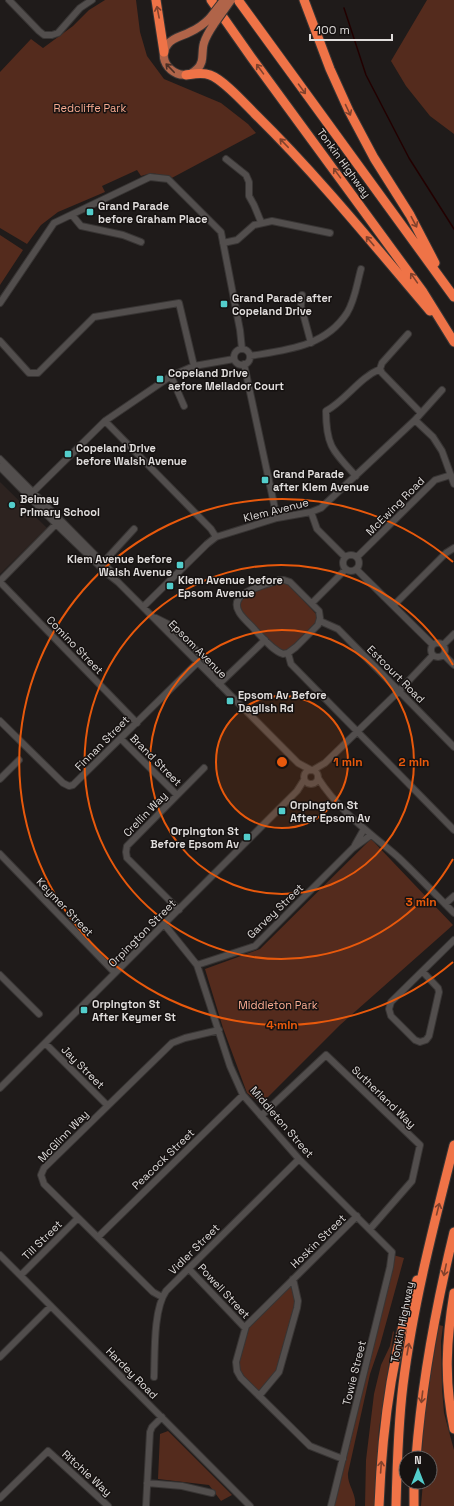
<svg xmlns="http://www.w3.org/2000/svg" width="454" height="1506" font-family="'Space Grotesk',sans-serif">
<rect width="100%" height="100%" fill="#1f1b1a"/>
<!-- built -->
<path fill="#2d2320" d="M0 482 47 528 0 574Z"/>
<!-- green -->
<path fill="#542b1d" d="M105 0H136L140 32 147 56 164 79 221 103 248 124 256 133 168 180C158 172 152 173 141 176L137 170 102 186 105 192 58 212 41 225 27 244 0 228V72L31 39 43 48 73 26 89 10Z
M427 0H454V134L430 116 406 86 391 61Z
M0 235 23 250 0 285Z
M279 582 289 585 316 614V622L290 649 283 651 278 649 240 611 238 603 245 593Z
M371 839 453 925 340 1025 261 1104 247 1093 223 1028 205 969 260 949Z
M393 1255 404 1258 380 1345 370 1374 348 1473C347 1485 357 1494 355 1506H331Z
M293 1279 298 1301 279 1372 259 1396 237 1371 245 1328Z
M439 1325 443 1326 441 1341 442 1389 444 1413 454 1450V1506H421L423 1482H430V1458H422V1449L425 1408Z
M393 1331 394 1332 379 1429 377 1466 376 1506H365L366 1460 374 1394 381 1365 390 1346Z
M168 1431 232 1495 221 1501 209 1485 158 1479 160 1434Z"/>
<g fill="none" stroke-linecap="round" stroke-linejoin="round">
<!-- stream -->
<path stroke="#200" stroke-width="1.5" d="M344 8 366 75 409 158 454 229"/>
<defs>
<path id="minor" d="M9 0 39 31 44 35H52L58 33 80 8 92 0
M226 159 246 175 249 182V196L254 205 261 222
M72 215 81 226 123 235 141 242
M223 243 237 240 254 225 272 221 330 233
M302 295 301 306 311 343
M0 303 54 223 150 177 168 179 221 232 240 330 242 349
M408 334 382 363 380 369 382 373 421 413
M0 341 29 373H38L94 317 179 303 194 366
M234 357a8 8 0 1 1 16 0a8 8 0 1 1-16 0Z
M250 356C286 350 325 347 347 313 355 300 357 283 361 269
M244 364 277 518
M171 376 184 406
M415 420 433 437 442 451 454 484
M105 421 211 529 216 537
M0 459 110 570
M0 467 56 524 109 575 118 582 298 763 311 770
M356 476C333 451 326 446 326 411 346 400 359 378 380 369
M29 496 105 421 171 376 194 366 234 359
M311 512 317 529 345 557
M343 563a8 8 0 1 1 16 0a8 8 0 1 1-16 0Z
M357 557 431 484 435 480 451 475
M101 565 134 529
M356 569 433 645
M279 580H284L290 582 319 611 320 618 318 625 296 647 288 653 283 654C272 650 263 638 255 630 250 624 242 618 239 612 227 592 266 585 279 580Z
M0 581 58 522
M0 582 137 723
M312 603 346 569
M394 605 446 553 454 548
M143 607 207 544 216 537 277 518 311 512 321 508 415 420 442 390
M156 618 172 626 206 660 211 675
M320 621 338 629 454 747
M431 650a7 7 0 1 1 14 0a7 7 0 1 1-14 0Z
M443 645 454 634
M288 653 291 664 454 830
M444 655 454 665
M219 684 265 640
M0 721 63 783 69 786 73 785 198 662
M121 739 177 795
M304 777a7 7 0 1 1 14 0a7 7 0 1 1-14 0Z
M313 770 325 763 399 691 433 655
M318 778C338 810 370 833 398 857 417 875 436 895 454 913
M0 779 19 760
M355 845 364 829
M0 854 115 973
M445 904 454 896
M179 910 127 858 126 852 127 846 204 768
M164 924 197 965 230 1066 243 1095 299 1159 392 1252 390 1267 331 1506
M197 965 255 946 353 848 371 835
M423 972 438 988 439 992 429 1036 426 1040 420 1042 415 1040 391 1016 389 1009 391 1002 454 940
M0 975 39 1014
M45 1043 107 1105
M0 1088 297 791 304 780
M261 1116 326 1055 420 1145 412 1181 370 1229
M98 1237 243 1095
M0 1255 250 1506
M189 1269 245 1328
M21 1275 78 1218
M162 1297 153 1292 44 1184 41 1175 44 1168 172 1043 185 1038 219 1030
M0 1357 51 1306
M154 1377C155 1354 153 1310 166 1291L299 1159
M259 1396 279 1372 297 1308 298 1301 293 1279
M343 1459 310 1446 241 1378 237 1371 236 1362 246 1326 357 1216
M147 1483 182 1486 212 1493
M0 1498 48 1451 108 1506
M146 1506 150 1432 152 1427 162 1417"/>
<path id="major" d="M210 18C204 24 197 29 190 32 183 36 173 37 168 44 153 62 181 86 197 69 205 62 201 52 204 43 206 36 210 30 214 24"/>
<path id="highway" d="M156 0 164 52
M211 0 251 57 423 292 454 342
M238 0 454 297
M304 0 330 69 349 111 374 158 410 215 435 263
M186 75C194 74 202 72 210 75 224 80 245 104 256 115 318 176 373 244 430 311
M454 1293C446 1341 444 1382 454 1429
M416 1458C422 1381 436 1306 454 1232
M379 1506C382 1430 391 1352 417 1280
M396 1506C397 1466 398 1425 403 1385 413 1304 434 1224 454 1145
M414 1506V1482"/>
</defs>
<!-- minor casing -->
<use href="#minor" stroke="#383534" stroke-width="8"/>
<!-- major casing -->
<use href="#major" stroke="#383534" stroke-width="10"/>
<!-- highway casing -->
<use href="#highway" stroke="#383534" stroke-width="11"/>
<!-- minor -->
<use href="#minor" stroke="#524e4d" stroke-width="6"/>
<!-- major -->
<use href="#major" stroke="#b06449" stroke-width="8"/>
<!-- highway -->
<use href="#highway" stroke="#ef7347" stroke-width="9"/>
<defs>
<path id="major-bridge" d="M210 18 224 0
M214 24 231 0"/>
</defs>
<!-- major-bridge casing -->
<use href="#major-bridge" stroke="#383534" stroke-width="10" stroke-linecap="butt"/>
<!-- major-bridge -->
<use href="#major-bridge" stroke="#b06449" stroke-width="8"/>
</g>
<!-- one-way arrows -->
<defs><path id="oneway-shaft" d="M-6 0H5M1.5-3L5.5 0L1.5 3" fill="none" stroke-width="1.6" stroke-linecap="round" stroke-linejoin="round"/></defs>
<g stroke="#82422c">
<use href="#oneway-shaft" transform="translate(158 12) rotate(-101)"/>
<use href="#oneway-shaft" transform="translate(260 69) rotate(-126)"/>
<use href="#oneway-shaft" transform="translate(302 89) rotate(54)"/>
<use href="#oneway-shaft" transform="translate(348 110) rotate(65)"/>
<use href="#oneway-shaft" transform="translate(284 143) rotate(-134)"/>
<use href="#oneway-shaft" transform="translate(337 173) rotate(-126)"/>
<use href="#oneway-shaft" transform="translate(414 222) rotate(62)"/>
<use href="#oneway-shaft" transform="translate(370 241) rotate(-130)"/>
<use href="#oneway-shaft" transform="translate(414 278) rotate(-125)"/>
<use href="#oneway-shaft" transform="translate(438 1209) rotate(-76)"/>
<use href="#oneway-shaft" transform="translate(445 1270) rotate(102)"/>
<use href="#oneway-shaft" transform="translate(408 1349) rotate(-80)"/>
<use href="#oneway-shaft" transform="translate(422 1397) rotate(97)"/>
<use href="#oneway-shaft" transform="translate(381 1467) rotate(-86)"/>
</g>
<use stroke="#4c2f25" href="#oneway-shaft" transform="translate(170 68) rotate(-134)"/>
<!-- distance rings -->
<circle cx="282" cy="762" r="66" fill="#e8590c" fill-opacity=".12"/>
<g fill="none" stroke="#e8590c" stroke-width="2">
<circle cx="282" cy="762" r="66"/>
<circle cx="282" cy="762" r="132"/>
<path d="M453 859A197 197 0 1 1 453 665"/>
<path d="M453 962A263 263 0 1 1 453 562"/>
</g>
<!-- markers -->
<g fill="#53cdcb" stroke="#161211" stroke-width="1.5">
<rect x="86" y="208" width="8" height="8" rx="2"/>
<rect x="220" y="300" width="8" height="8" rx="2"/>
<rect x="156" y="375" width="8" height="8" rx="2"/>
<rect x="64" y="450" width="8" height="8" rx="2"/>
<rect x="261" y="476" width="8" height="8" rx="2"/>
<circle cx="12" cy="505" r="4"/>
<rect x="176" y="561" width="8" height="8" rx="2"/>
<rect x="166" y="582" width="8" height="8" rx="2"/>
<rect x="226" y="697" width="8" height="8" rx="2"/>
<rect x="278" y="807" width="8" height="8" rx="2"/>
<rect x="243" y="833" width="8" height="8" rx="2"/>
<rect x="80" y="1006" width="8" height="8" rx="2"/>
</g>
<g text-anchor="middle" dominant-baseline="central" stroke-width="3" stroke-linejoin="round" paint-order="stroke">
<!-- park labels -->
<g font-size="11" fill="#f8ab91" stroke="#161211">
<text x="90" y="108">Redcliffe Park</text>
<text x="278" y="1005">Middleton Park</text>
</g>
<!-- street labels -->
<g font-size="11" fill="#dfdcdb" stroke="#161211">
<text transform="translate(344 163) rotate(54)">Tonkin Highway</text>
<text transform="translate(395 506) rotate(-45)">McEwing Road</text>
<text transform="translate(276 510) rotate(-14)">Klem Avenue</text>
<text transform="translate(75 645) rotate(46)">Comino Street</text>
<text transform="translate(198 649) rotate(45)">Epsom Avenue</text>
<text transform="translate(396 674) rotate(45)">Estcourt Road</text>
<text transform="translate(102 743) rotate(-45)">Finnan Street</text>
<text transform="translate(156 760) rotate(45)">Brand Street</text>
<text transform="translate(145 814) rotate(-46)">Crellin Way</text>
<text transform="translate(65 907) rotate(46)">Keymer Street</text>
<text transform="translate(275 911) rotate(-44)">Garvey Street</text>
<text transform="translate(142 933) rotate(-45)">Orpington Street</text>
<text transform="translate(83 1067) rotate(45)">Jay Street</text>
<text transform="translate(384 1097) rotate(44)">Sutherland Way</text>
<text transform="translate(282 1122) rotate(49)">Middleton Street</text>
<text transform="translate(63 1136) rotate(-46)">McGlinn Way</text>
<text transform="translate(163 1159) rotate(-44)">Peacock Street</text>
<text transform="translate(42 1240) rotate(-45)">Till Street</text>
<text transform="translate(318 1241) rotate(-44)">Hoskin Street</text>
<text transform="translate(194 1249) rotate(-45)">Vidler Street</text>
<text transform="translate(224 1291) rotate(47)">Powell Street</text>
<text transform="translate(402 1322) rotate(-79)">Tonkin Highway</text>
<text transform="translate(132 1373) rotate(45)">Hardey Road</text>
<text transform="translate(354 1373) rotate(-76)">Towie Street</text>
<text transform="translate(87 1473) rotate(42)">Ritchie Way</text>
</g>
<!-- poi labels -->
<g font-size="11" font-weight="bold" fill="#dfdcdb" stroke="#161211" text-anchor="start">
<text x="98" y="206">Grand Parade<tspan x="98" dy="13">before Graham Place</tspan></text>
<text x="232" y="298">Grand Parade after<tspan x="232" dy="13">Copeland Drive</tspan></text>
<text x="168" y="373">Copeland Drive<tspan x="168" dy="13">aefore Meliador Court</tspan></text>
<text x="76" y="448">Copeland Drive<tspan x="76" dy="13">before Walsh Avenue</tspan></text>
<text x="273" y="474">Grand Parade<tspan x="273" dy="13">after Klem Avenue</tspan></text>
<text x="20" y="499">Belmay<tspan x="20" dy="13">Primary School</tspan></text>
<text x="172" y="559" text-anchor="end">Klem Avenue before<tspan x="172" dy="13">Walsh Avenue</tspan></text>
<text x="178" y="580">Klem Avenue before<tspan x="178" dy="13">Epsom Avenue</tspan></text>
<text x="238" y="695">Epsom Av Before<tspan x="238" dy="13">Daglish Rd</tspan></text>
<text x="290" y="805">Orpington St<tspan x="290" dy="13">After Epsom Av</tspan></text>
<text x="239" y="831" text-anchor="end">Orpington St<tspan x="239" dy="13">Before Epsom Av</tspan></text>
<text x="92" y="1004">Orpington St<tspan x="92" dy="13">After Keymer St</tspan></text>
</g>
</g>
<circle cx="282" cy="762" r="6" fill="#e8590c" stroke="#161211" stroke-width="2"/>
<g font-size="12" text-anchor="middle" font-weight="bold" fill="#e8590c" stroke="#161211" stroke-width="3" stroke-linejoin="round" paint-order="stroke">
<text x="348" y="766">1 min</text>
<text x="414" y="766">2 min</text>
<text x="421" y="906">3 min</text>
<text x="282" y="1029">4 min</text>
</g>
<!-- north arrow -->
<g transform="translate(418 1470)"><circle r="19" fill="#161211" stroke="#666362"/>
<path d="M0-3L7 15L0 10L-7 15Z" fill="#53cdcb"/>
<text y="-6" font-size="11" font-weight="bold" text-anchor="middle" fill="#dfdcdb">N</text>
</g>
<!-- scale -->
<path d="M310 34v6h82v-6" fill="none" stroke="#dfdcdb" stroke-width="2"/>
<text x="316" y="34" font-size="12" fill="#dfdcdb" stroke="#161211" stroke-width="3" paint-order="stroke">100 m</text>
</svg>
